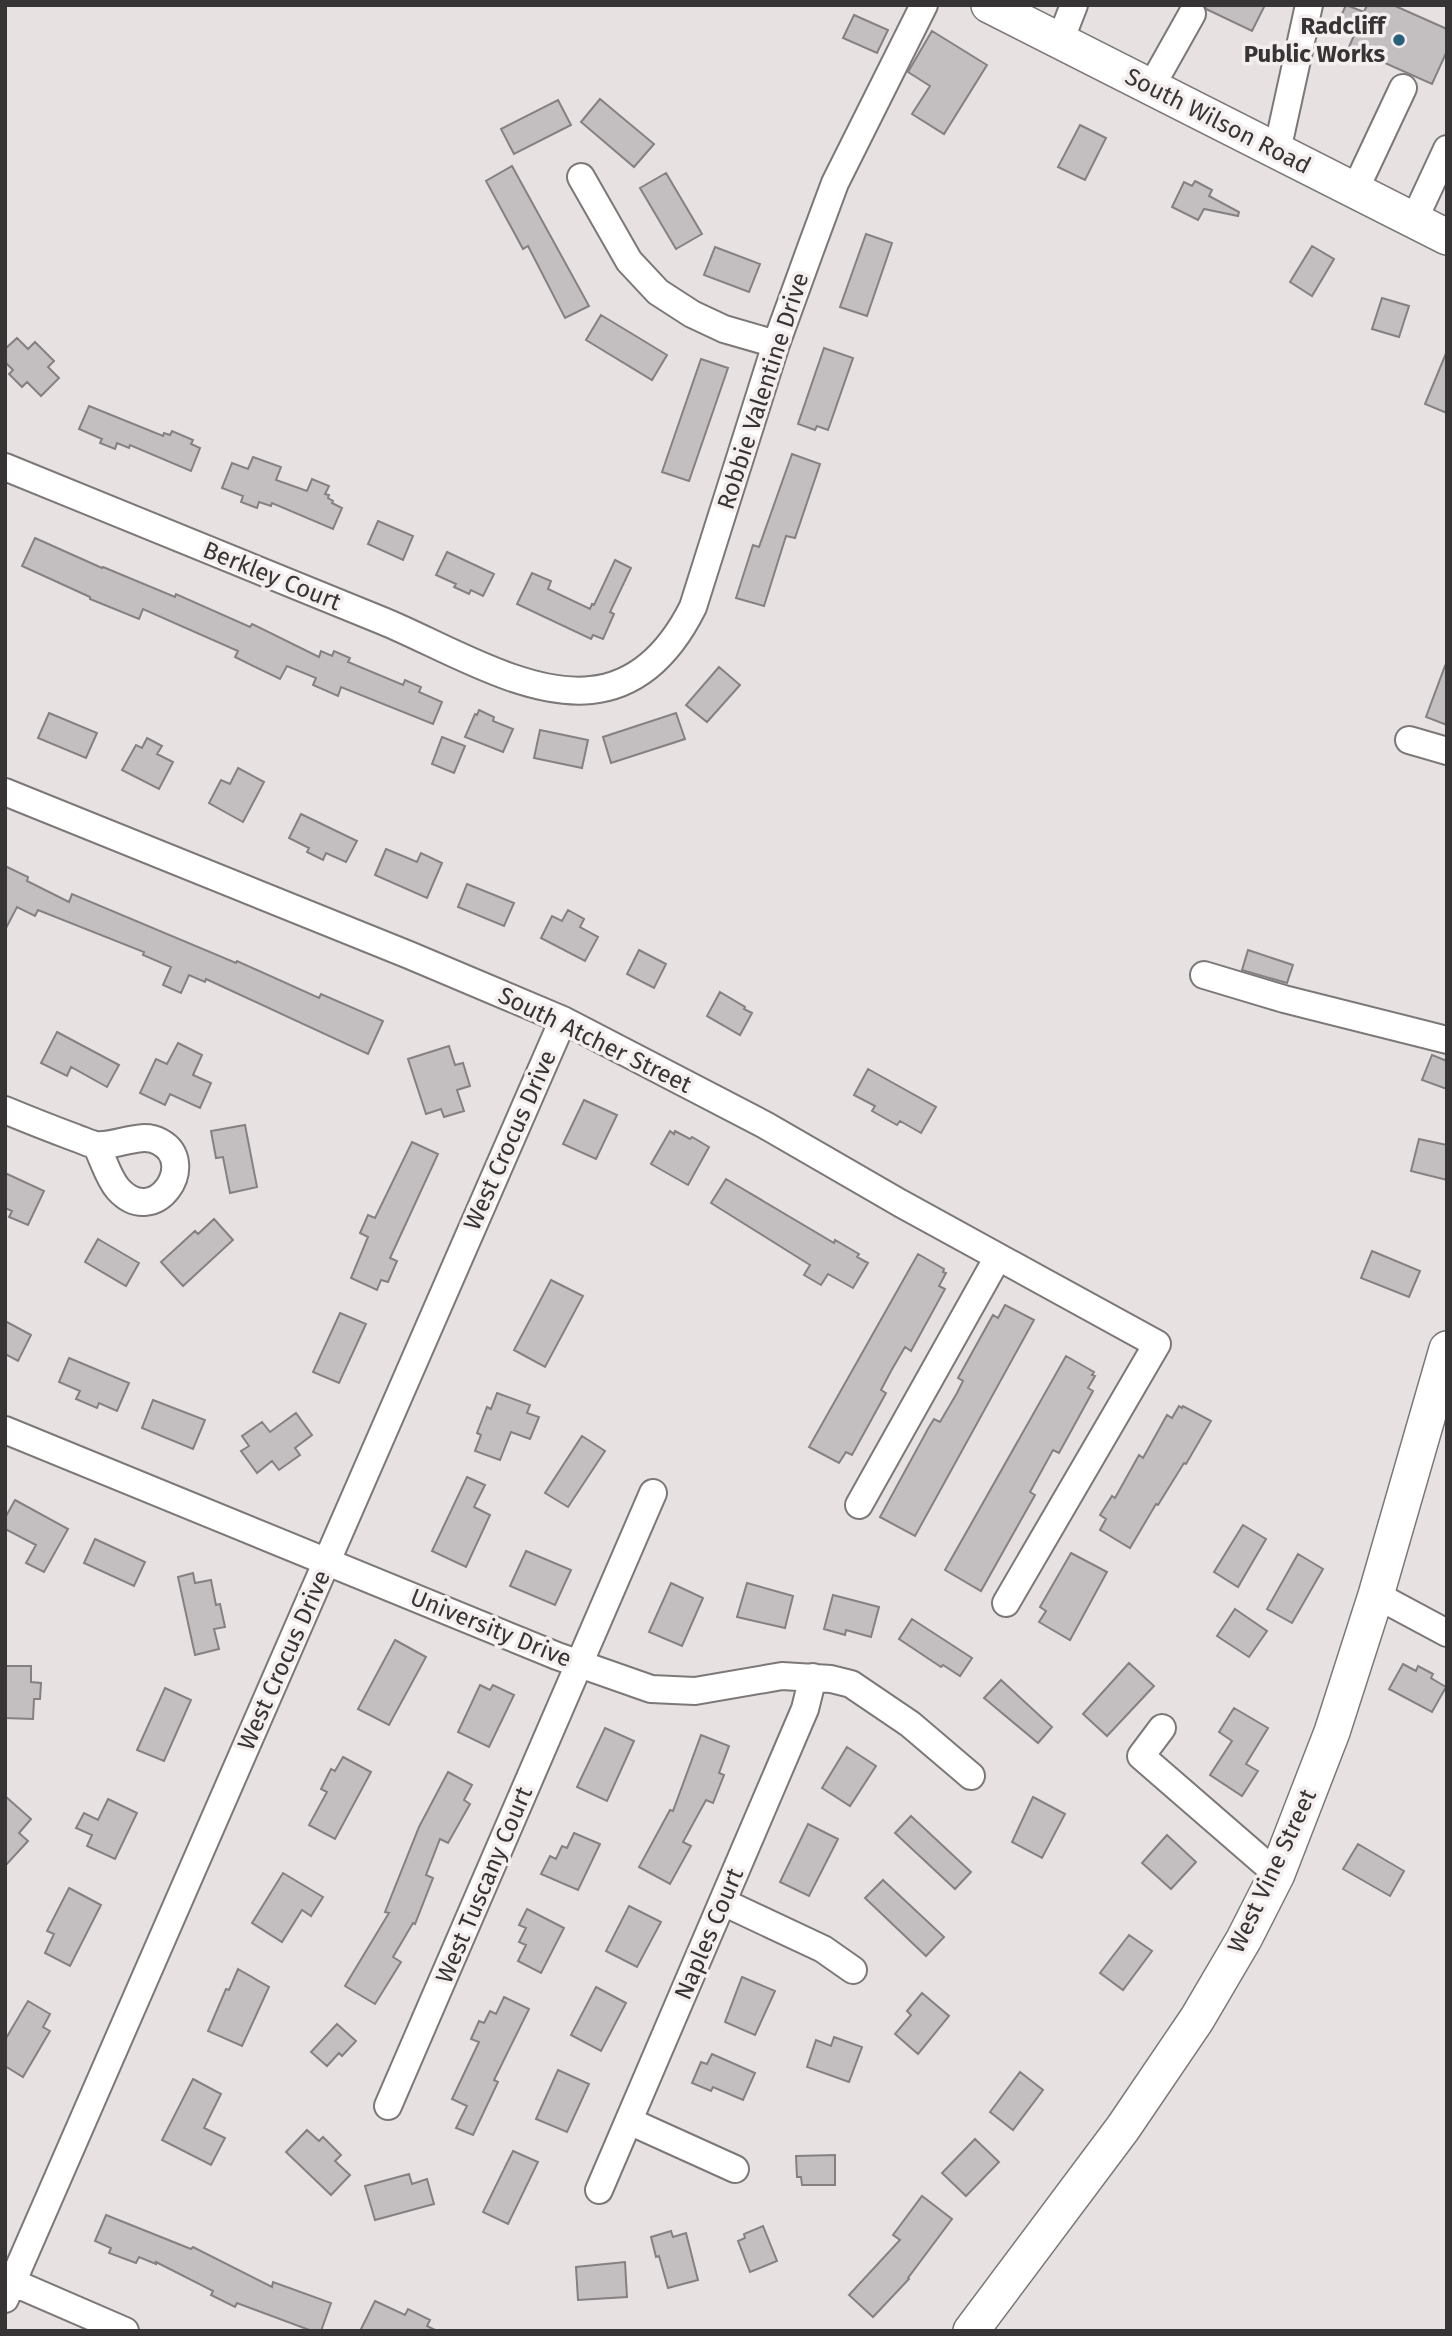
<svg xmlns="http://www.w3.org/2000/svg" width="1452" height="2336" font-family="'Fira Sans',sans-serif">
<rect width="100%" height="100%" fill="#e7e1e2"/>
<!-- building -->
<path fill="#c3bfc1" stroke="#858183" stroke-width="2" d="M1205 5H1265L1252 31 1206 9Z
M1346 5 1364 12 1367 5H1393L1447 29V51L1432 84 1349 47 1355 33 1337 25Z
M854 15 888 30 877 53 843 38Z
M932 31 987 65 944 134 912 114 930 86 908 72Z
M600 99 654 144 634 167 581 122Z
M558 100 571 125 514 154 501 129Z
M1080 125 1106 138 1085 180 1058 167Z
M512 166 589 306 565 318 528 246 523 249 486 181Z
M666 173 702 234 676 249 640 188Z
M1195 181 1212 190 1209 196 1239 212 1238 216 1204 209 1198 220 1172 207 1184 182 1192 186Z
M866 234 892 243 867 316 840 307Z
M1312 246 1334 259 1312 296 1290 282Z
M715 247 760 264 749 292 704 275Z
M1382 298 1409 306 1399 337 1372 329Z
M601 315 667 355 652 380 586 340Z
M17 338 28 349 35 342 54 361 48 367 59 378 41 396 27 382 22 387 9 374 13 370 5 362V349Z
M824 348 853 358 828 430 817 426 815 430 798 424Z
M1447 351V413L1425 404Z
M701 359 728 368 689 481 662 472Z
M89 406 163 436 164 433 170 435 172 431 193 440 191 444 200 448 191 471 130 445 129 448 117 443 115 449 100 443 102 439 79 429Z
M792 454 820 464 795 538 786 536 764 606 736 598 753 545 759 547Z
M253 457 281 467 276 480 307 491 312 479 329 486 325 494 329 495 328 498 333 501 332 503 342 508 333 529 272 503 271 506 259 502 257 508 241 502 243 496 222 488 232 463 248 469Z
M378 521 413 536 403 560 368 544Z
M35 538 102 568 103 567 175 597 176 594 250 627 252 624 319 657 321 651 332 656 334 651 350 658 348 662 403 685 405 680 421 687 419 692 442 702 433 724 341 687 338 696 313 685 316 678 287 666 280 679 235 657 238 651 143 609 139 619 90 599V597L22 566Z
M447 552 494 574 483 596 471 590 469 594 454 587 456 584 436 575Z
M615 560 631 568 610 612 614 614 603 639 593 635 591 639 517 604 532 573 551 581 548 589 590 609 592 604 594 605Z
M1445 666 1447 667V725L1426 717Z
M719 667 740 685 707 722 686 705Z
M479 710 494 717 493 721 513 729 503 752 465 737 475 714 477 715Z
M49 713 97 733 86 758 38 738Z
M676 713 685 739 611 763 603 737Z
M540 730 588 740 582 768 534 758Z
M442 737 465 746 454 773 432 764Z
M147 738 162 746 157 754 173 762 159 789 122 770 136 745 142 748Z
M238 768 264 782 243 822 209 803 221 780 230 784Z
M301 814 357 841 346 862 326 853 323 860 307 852 309 848 289 838Z
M386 849 417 862 421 853 442 863 427 898 375 875Z
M5 866 28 877 27 881 69 902 72 894 236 963 237 961 319 998 321 994 383 1021 368 1054 206 979 205 982 189 975 181 993 163 985 171 967 143 955 144 952 38 910 35 916 17 907 5 930Z
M467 884 514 903 504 926 458 907Z
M568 910 584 919 580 927 598 937 585 961 541 938 552 916 562 921Z
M639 950 666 964 654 988 627 974Z
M1248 950 1293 965 1287 983 1242 970Z
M720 992 745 1007 744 1009 752 1013 740 1035 707 1016Z
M57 1032 119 1065 107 1087 71 1067 67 1076 41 1063Z
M178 1043 202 1055 193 1075 211 1083 200 1108 170 1094 165 1105 140 1093 156 1059 167 1064Z
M449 1046 455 1065 463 1063 470 1086 457 1090 464 1111 444 1117 441 1109 426 1114 408 1059Z
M1432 1055 1447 1061V1089L1422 1080Z
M868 1069 936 1107 921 1133 900 1121 897 1125 872 1111 875 1106 854 1095Z
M584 1100 617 1115 596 1159 563 1144Z
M245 1125 257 1187 230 1193 223 1157 216 1158 211 1131Z
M670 1131 674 1134 675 1131 690 1139 692 1137 709 1147 688 1185 651 1164Z
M1419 1139 1447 1145V1180L1411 1171Z
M412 1142 438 1154 390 1258 397 1261 388 1282 381 1280 377 1290 351 1278 368 1237 360 1233 368 1215 375 1218Z
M5 1173 44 1191 28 1225 9 1217 12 1211 5 1208Z
M726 1179 834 1243 835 1240 859 1254 857 1257 868 1263 853 1288 828 1274 821 1285 804 1275 810 1265 711 1203Z
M214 1219 233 1240 183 1286 161 1262 195 1231 198 1234Z
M98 1239 139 1263 126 1286 85 1262Z
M1372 1251 1420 1271 1409 1297 1361 1278Z
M918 1254 944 1269 943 1272 946 1273 939 1286 945 1289 911 1351 905 1347 891 1371 881 1390 886 1393 852 1455 846 1452 839 1463 809 1447Z
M551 1280 583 1296 545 1367 514 1350Z
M1005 1305 1034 1320 915 1536 880 1517 929 1427 934 1419 940 1422 957 1393 963 1381 958 1378 993 1315 998 1318Z
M340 1313 366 1324 339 1383 313 1372Z
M5 1321 31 1335 18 1361 5 1354Z
M1066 1356 1094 1372 1092 1375 1095 1376 1088 1388 1093 1391 1059 1453 1053 1450 1030 1492 1035 1495 981 1591 945 1570Z
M69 1358 129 1383 117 1411 99 1403 97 1408 76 1399 80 1391 59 1382Z
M497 1393 530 1405 527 1413 539 1417 530 1439 511 1432 500 1460 475 1451 481 1435 477 1433 487 1407 491 1409Z
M153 1400 205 1420 193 1449 142 1428Z
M1179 1406 1182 1408 1183 1406 1211 1421 1186 1464 1184 1463 1158 1505 1156 1504 1130 1548 1100 1530 1106 1519 1100 1515 1112 1496 1115 1498 1139 1455 1143 1458 1167 1415 1172 1418Z
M296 1413 312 1435 295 1448 300 1455 279 1470 272 1461 257 1473 241 1451 249 1446 242 1436 262 1422 270 1432Z
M582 1436 605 1451 568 1507 545 1493Z
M467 1477 485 1485 474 1507 490 1515 466 1567 432 1551Z
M15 1500 68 1529 44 1572 26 1563 36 1545 5 1529V1518Z
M1243 1525 1266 1539 1238 1587 1214 1572Z
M95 1539 145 1562 134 1586 84 1563Z
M526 1551 571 1570 555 1605 510 1586Z
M1071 1553 1107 1572 1070 1640 1039 1622 1046 1611 1040 1607Z
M1298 1554 1323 1569 1292 1623 1267 1609Z
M193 1573 195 1583 211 1580 216 1605 220 1604 225 1627 214 1629 219 1649 195 1655 178 1577Z
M671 1583 703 1598 682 1646 649 1632Z
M747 1583 793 1596 785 1628 737 1617Z
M833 1595 879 1607 871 1637 846 1630 845 1635 824 1629Z
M1235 1609 1267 1631 1249 1657 1217 1636Z
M912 1619 972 1658 960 1676 943 1665 941 1667 899 1639Z
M395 1640 426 1657 389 1725 358 1709Z
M1129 1663 1154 1686 1107 1736 1083 1714Z
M1403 1664 1416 1671 1418 1666 1433 1674 1431 1678 1446 1687 1432 1712 1389 1689Z
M5 1666H31V1682L41 1683 40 1699H34L33 1719 5 1718Z
M1001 1680 1052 1727 1038 1743 984 1698Z
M480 1685 490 1690 493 1685 514 1695 489 1747 458 1732Z
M165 1688 191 1700 164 1761 137 1750Z
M1234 1708 1268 1728 1246 1764 1258 1771 1242 1796 1210 1775 1232 1741 1219 1732Z
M605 1728 634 1741 607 1801 577 1787Z
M701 1735 729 1746 719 1773 724 1775 713 1803 706 1800 683 1842 691 1846 670 1884 639 1867 670 1810 673 1811Z
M847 1747 876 1766 850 1806 822 1788Z
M343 1757 371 1772 335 1839 309 1825 327 1792 321 1789 331 1769 335 1771Z
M448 1772 472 1785 464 1800 470 1804 448 1843 440 1839 426 1875 433 1878 415 1924 413 1923 393 1957 401 1962 375 2004 345 1986 389 1913 385 1912 419 1827Z
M5 1796 31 1819 19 1833 28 1841 5 1866Z
M1033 1797 1065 1814 1042 1858 1012 1842Z
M108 1799 137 1813 115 1859 87 1846 92 1835 76 1828 84 1813 98 1820Z
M911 1816 971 1872 955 1889 895 1833Z
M808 1824 838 1839 809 1896 780 1882Z
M574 1833 600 1844 578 1890 541 1874 550 1856 556 1859 562 1846 567 1848Z
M1167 1835 1196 1862 1171 1889 1142 1863Z
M1358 1844 1404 1871 1390 1896 1343 1869Z
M283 1873 323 1897 311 1916 302 1910 282 1942 252 1923Z
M883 1880 944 1937 926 1956 865 1898Z
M69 1888 101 1905 70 1966 45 1953 54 1934 47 1931Z
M629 1906 661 1922 637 1967 606 1951Z
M527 1909 564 1928 541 1973 518 1961 526 1945 519 1942 526 1928 519 1925Z
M1129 1935 1152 1951 1123 1990 1100 1973Z
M238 1969 269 1987 242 2046 208 2031 226 1989 229 1990Z
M742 1977 775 1991 755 2035 725 2022Z
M596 1987 626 2003 601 2051 571 2035Z
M922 1993 949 2016 918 2054 895 2034 911 2015 907 2011Z
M504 1997 529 2009 494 2080 498 2082 473 2135 456 2128 467 2106 452 2099 479 2042 471 2039 479 2021 484 2023 490 2011 496 2014Z
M28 2001 50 2014 43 2027 50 2031 23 2077 5 2066V2040Z
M337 2024 356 2041 342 2056 339 2053 327 2066 311 2052Z
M834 2037 862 2047 849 2082 807 2067 816 2040 831 2046Z
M712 2054 755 2073 743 2100 713 2087 711 2091 692 2083 701 2062 707 2064Z
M558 2070 589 2084 567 2132 536 2119Z
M1020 2072 1043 2090 1013 2130 990 2112Z
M193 2079 221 2094 204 2128 225 2138 211 2165 162 2140Z
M307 2130 319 2141 323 2137 341 2155 335 2161 350 2175 331 2195 286 2152Z
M975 2139 999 2162 966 2196 942 2173Z
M513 2151 538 2162 508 2224 483 2212Z
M835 2155V2185H802L801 2177H797L796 2156Z
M409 2174 412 2184 427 2179 434 2204 375 2220 365 2186Z
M922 2196 952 2219 908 2278 909 2279 873 2317 849 2295 900 2240 893 2235Z
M106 2215 191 2249 193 2247 272 2287 273 2282 331 2303 321 2331H312L237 2303 235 2307 211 2295 213 2291 156 2262V2264L139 2257 136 2263 109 2253 111 2248 95 2241Z
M763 2226 777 2261 750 2272 738 2241 745 2238 744 2234Z
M671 2231 673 2237 686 2233 698 2280 668 2288 659 2256 656 2257 651 2237Z
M625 2262 627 2297 578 2300 576 2267Z
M375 2301 405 2315 408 2309 430 2320 427 2326 437 2331H360Z"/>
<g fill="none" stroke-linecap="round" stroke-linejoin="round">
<defs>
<path id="minor" d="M1060 41 1074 5
M1151 87 1192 14
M1277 151 1309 5
M581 177 629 261 658 292 692 314 724 329 776 344
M1355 190 1403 88
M1414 220 1447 149
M5 467C131 518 257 569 383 621 444 646 525 697 591 690 641 685 672 649 693 607L776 344 812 245 835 183 924 5
M1409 740 1447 751
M5 792 409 955 563 1020 765 1125 900 1203 1157 1344 1006 1603
M1204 975 1284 999 1447 1040
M5 1110C29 1120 52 1129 76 1138 82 1140 90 1144 96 1145 117 1147 141 1131 160 1142 199 1163 155 1230 118 1189 108 1178 103 1158 96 1145
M5 1430 557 1656 651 1689 695 1691 782 1676 831 1679 851 1684 910 1724 971 1776
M859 1505 998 1257
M1376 1595 1447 1633
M1162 1728 1141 1756 1277 1874
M723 1902 823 1949 853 1970
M388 2106 653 1493
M629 2121 735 2169
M599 2190 805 1709 813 1677
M5 2279 125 2331
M5 2299 563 1020"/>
<path id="major" d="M989 5 1447 237
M971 2331 1123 2128 1197 2019 1244 1939 1277 1874 1332 1732 1376 1595 1447 1349"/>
</defs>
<!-- minor casing -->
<use href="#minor" stroke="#7d7878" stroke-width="30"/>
<!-- major casing -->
<use href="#major" stroke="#7d7878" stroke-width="38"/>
<!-- minor -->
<use href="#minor" stroke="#fff" stroke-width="26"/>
<!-- major -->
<use href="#major" stroke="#fff" stroke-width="35"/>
</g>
<!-- markers -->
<circle fill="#285f7a" stroke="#f4eeef" stroke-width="2.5" cx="1399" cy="40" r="7"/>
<g text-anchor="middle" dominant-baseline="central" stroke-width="7" stroke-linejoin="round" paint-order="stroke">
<!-- poi labels -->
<g font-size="24" font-weight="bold" fill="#363434" stroke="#f4eeef" text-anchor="end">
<text x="1385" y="26">Radcliff<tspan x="1385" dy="28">Public Works</tspan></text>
</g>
<!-- street labels -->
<g font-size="24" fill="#363434" stroke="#f4eeef">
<text transform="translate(1218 121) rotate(27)">South Wilson Road</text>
<text transform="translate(763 391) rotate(-72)">Robbie Valentine Drive</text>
<text transform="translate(272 576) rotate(22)">Berkley Court</text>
<text transform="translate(595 1040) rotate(26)">South Atcher Street</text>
<text transform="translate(510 1140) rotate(-66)">West Crocus Drive</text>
<text transform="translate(491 1628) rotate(22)">University Drive</text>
<text transform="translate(284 1660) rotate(-66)">West Crocus Drive</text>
<text transform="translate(1272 1871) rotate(-65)">West Vine Street</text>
<text transform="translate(484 1885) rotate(-67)">West Tuscany Court</text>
<text transform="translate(709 1934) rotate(-67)">Naples Court</text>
</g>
</g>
<!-- border -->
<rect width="1452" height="2336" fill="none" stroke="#363434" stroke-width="14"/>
</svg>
